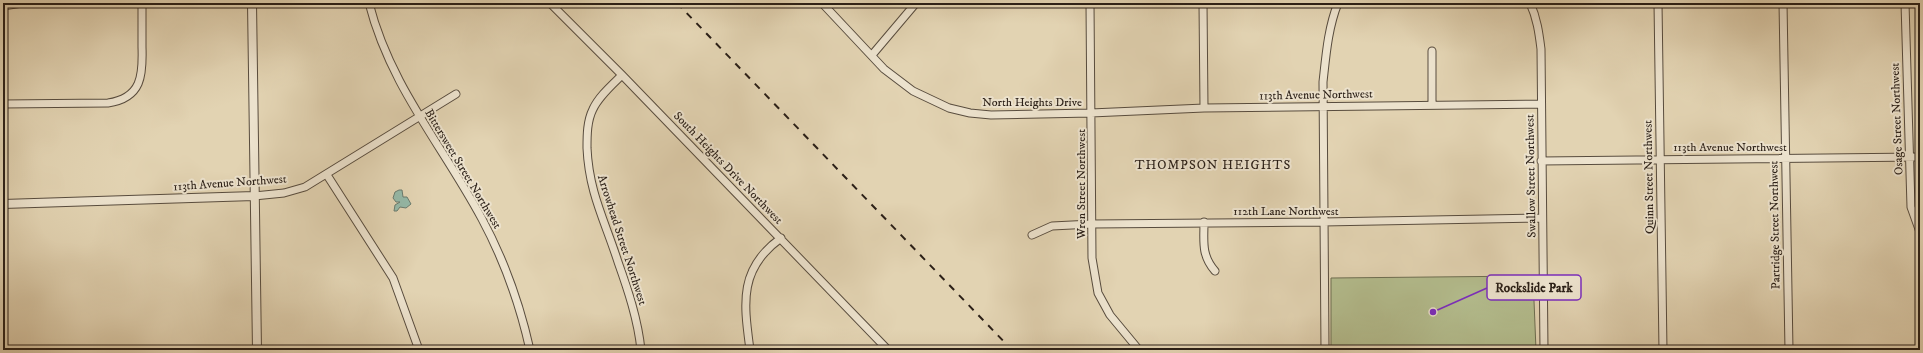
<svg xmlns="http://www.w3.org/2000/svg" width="1923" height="353" font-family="'IM FELL DW Pica',serif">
<rect width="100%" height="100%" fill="#e2d3b2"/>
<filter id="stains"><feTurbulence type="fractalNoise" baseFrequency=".005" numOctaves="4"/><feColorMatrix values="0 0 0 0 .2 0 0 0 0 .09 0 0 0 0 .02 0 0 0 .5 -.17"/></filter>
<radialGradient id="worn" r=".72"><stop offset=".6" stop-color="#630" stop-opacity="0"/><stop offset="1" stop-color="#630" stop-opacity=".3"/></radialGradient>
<!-- green -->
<path fill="#b3bc8d" stroke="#6e6e52" d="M1533 276 1536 350H1331V278Z"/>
<!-- water -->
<path fill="#95b9a8" stroke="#6a7b6e" d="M399 190H402L403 197H407L411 204 406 208 400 207 397 211H394L395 205 400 202H396L393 198 395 192Z"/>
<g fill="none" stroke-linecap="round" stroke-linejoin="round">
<defs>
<path id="minor" d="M369 3C390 86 443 146 482 219 504 260 520 305 530 350
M550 3 622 75 888 350
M822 3 884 69 913 91 949 108 970 113 991 115 1091 113 1204 108 1540 104
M1090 3 1092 258 1098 293 1110 315 1139 350
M1203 3 1204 108
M1530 3C1537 18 1539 33 1541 49L1544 350
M1658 3 1663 350
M1783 3 1789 350
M1905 3 1911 207 1920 232
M3 6 22 3
M1432 51V105
M872 55 916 3
M622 75C612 85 599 96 593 109 587 121 587 135 587 148 589 193 605 221 618 262 628 290 638 320 641 350
M3 104 108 103C142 98 143 75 142 47 142 32 142 18 142 3
M1541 161 1920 157
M327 175 393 278 419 350
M254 196 284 193 305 187 456 94
M1204 222C1204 241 1201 255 1215 271
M1032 235 1052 226 1092 224 1323 222 1542 218
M750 350C744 304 738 269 781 238
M1325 350 1323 82C1326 55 1328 28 1338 3"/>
<path id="tertiary" d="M252 3 257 350
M3 204 254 196"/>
</defs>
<!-- minor casing -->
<use href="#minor" stroke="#584c3e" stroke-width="9"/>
<!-- tertiary casing -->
<use href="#tertiary" stroke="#584c3e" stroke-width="10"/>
<!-- minor -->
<use href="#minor" stroke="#ece2cd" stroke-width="7"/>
<!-- tertiary -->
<use href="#tertiary" stroke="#ece2cd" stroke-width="8"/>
<!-- rail -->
<path stroke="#2a1f17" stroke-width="2" stroke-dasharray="7 7" stroke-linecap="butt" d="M677 3 1012 350"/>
</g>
<g text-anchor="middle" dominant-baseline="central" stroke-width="4" stroke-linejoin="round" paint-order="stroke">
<!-- street labels -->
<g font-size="12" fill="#2a1f17" stroke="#ece2cd">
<text transform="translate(1316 95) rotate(-1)">113th Avenue Northwest</text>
<text x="1032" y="102">North Heights Drive</text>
<text transform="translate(1897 119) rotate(-92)">Osage Street Northwest</text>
<text x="1730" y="147">113th Avenue Northwest</text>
<text transform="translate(728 168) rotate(46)">South Heights Drive Northwest</text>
<text transform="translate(463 169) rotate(59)">Bittersweet Street Northwest</text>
<text transform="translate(1531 176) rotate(-91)">Swallow Street Northwest</text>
<text transform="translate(1649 177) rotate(-91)">Quinn Street Northwest</text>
<text transform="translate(230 183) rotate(-4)">113th Avenue Northwest</text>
<text transform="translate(1081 184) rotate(-90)">Wren Street Northwest</text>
<text x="1286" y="211">112th Lane Northwest</text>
<text transform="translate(1775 225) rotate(-91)">Partridge Street Northwest</text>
<text transform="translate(622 240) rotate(72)">Arrowhead Street Northwest</text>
</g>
<!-- neighbourhood labels -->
<g font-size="13" letter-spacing="1" fill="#2a1f17" stroke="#ece2cd">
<text x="1213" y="165">THOMPSON HEIGHTS</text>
</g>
</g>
<!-- callouts -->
<path fill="none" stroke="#7b2cbf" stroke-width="1.5" d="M1433 312L1487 288"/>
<circle fill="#7b2cbf" stroke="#ece2cd" stroke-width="1.5" cx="1433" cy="312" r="4"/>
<rect fill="#ece2cd" stroke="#7b2cbf" stroke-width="1.5" x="1487" y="275" width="94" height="25" rx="4"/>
<g font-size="13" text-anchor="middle" font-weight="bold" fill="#2a1f17">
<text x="1534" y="292">Rockslide Park</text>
</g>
<!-- margin -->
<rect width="1923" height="353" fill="none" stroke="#e2d3b2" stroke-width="16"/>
<rect x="4" y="4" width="1915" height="345" fill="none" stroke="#2a1f17" stroke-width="2"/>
<rect x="8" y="8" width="1907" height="337" fill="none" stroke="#2a1f17"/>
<rect width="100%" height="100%" filter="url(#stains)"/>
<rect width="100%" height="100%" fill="url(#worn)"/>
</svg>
